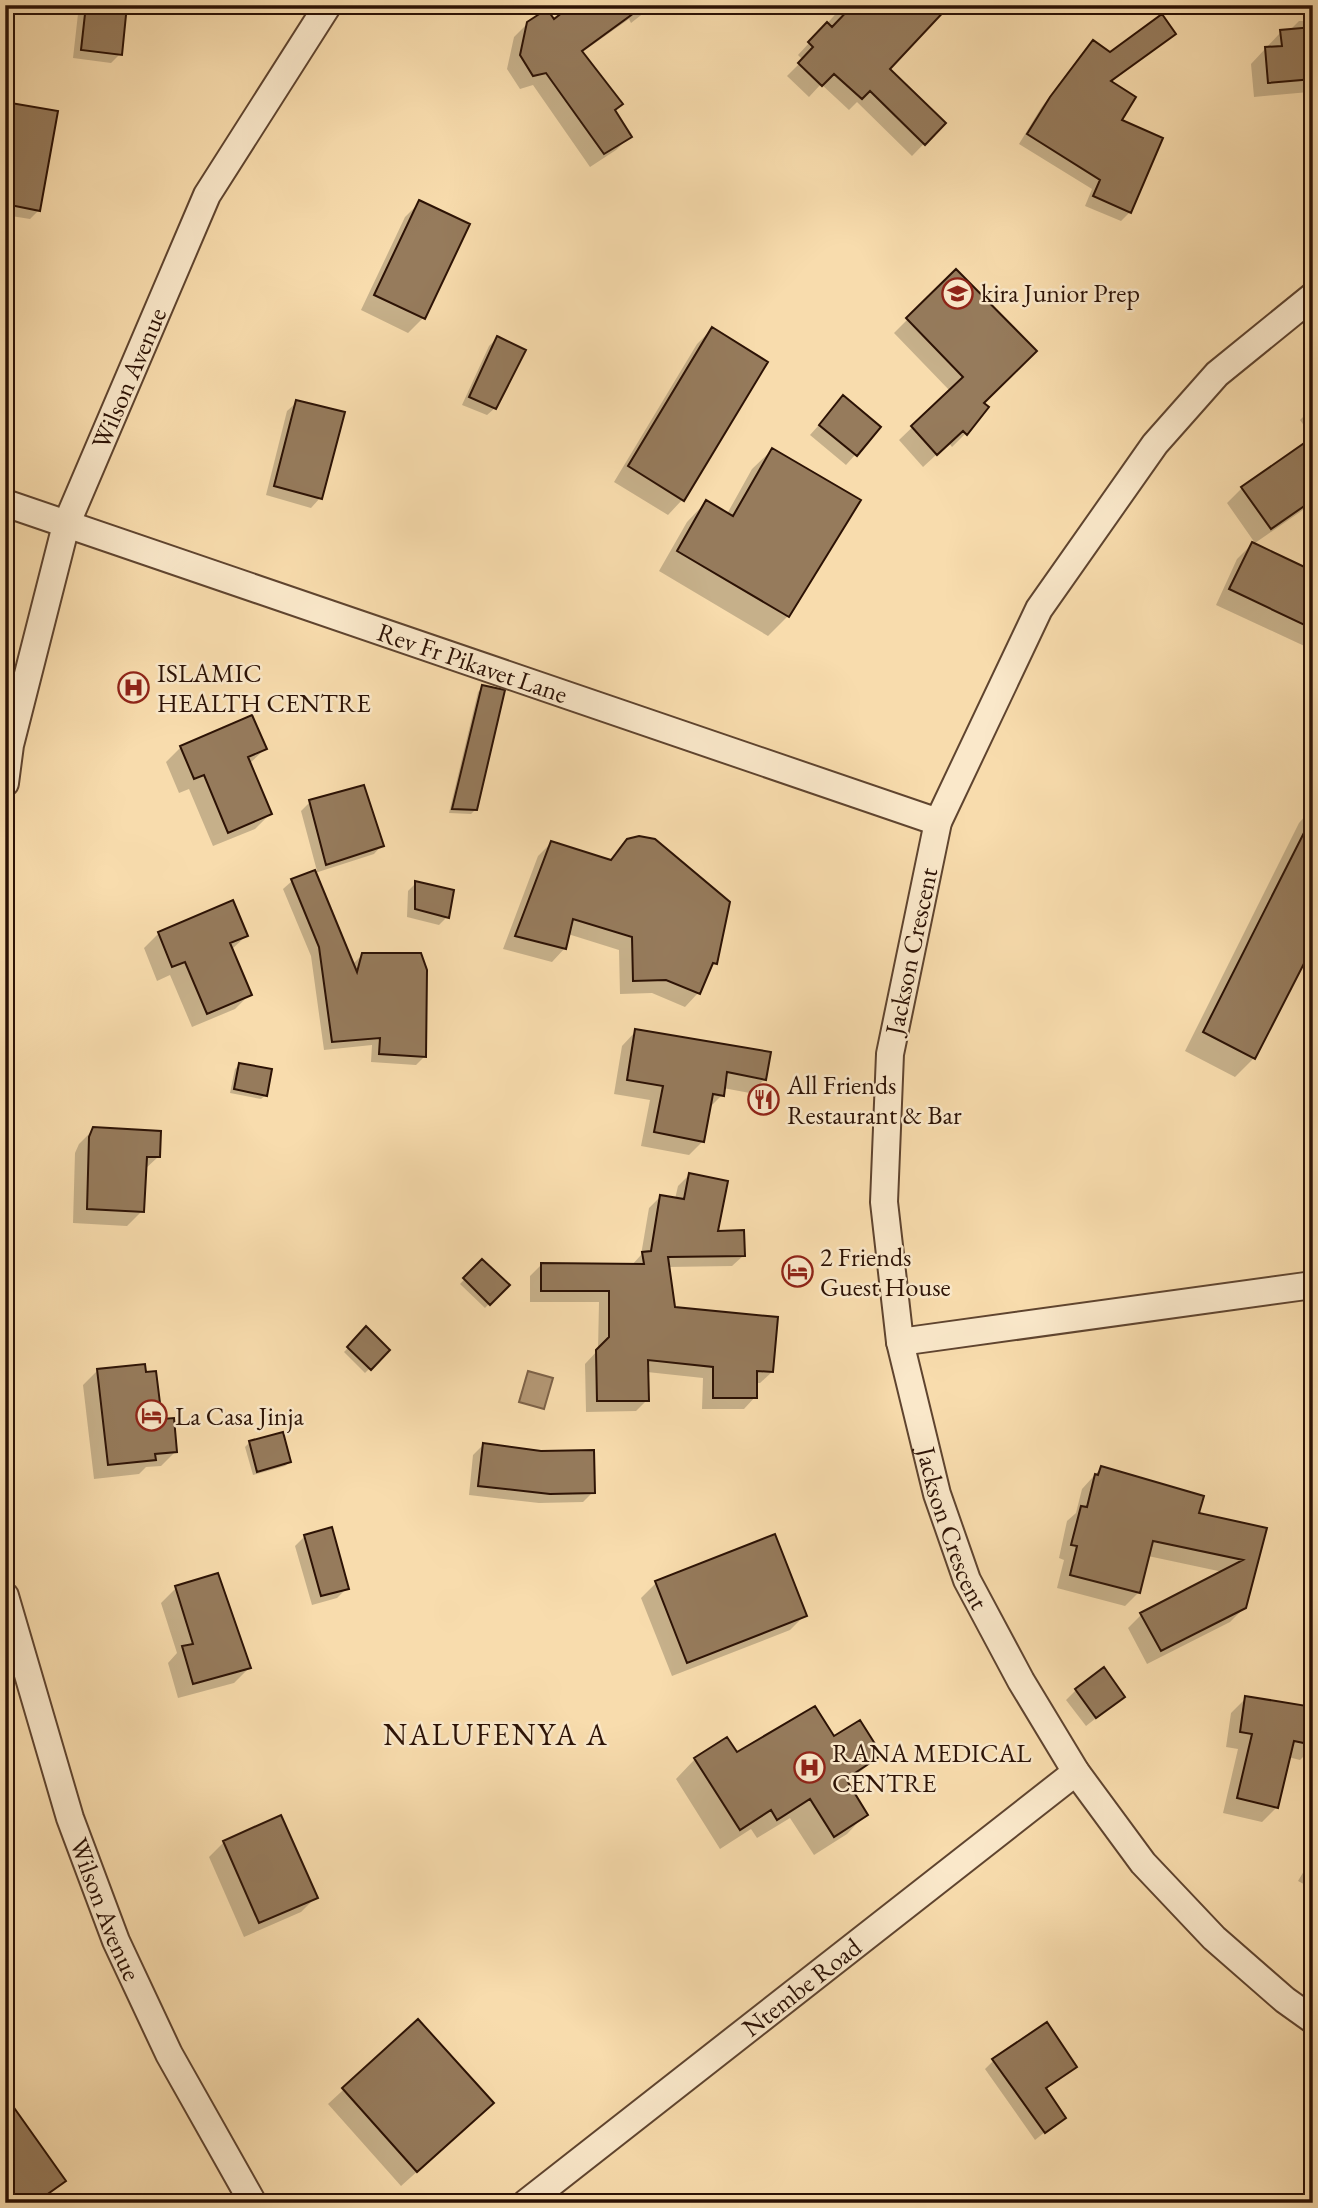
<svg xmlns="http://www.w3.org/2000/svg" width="1318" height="2208" font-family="'EB Garamond',serif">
<rect width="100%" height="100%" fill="#f8dcad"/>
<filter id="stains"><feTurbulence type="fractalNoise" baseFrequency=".00286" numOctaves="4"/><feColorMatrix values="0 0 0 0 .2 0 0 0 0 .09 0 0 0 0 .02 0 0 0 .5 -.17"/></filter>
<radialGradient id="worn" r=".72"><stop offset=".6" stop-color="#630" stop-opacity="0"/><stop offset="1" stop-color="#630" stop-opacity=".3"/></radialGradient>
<!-- water -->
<path fill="#b39774" stroke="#7d6248" stroke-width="2" d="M528 1371 553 1378 544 1409 519 1402Z"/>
<!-- shadow -->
<path fill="#0003" d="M79 5H125L120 54 111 63 73 58Z
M575 5H654L631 23 629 19 581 53 629 137 616 150 590 167 533 85 520 89 507 69 514 37 528 23 553 21Z
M844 5H938L888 69 943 124 912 156 857 102 849 110 821 84 809 97 787 76 803 60 798 55Z
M1313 9V89L1309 92 1254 97 1251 64 1281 32 1289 31 1299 21H1305Z
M1174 34 1110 83 1119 120 1130 212 1121 221 1085 206 1092 189 1019 144 1041 108 1084 51 1110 54Z
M5 103 39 210 30 219 5 215Z
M420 202 423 318 408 333 361 310 405 217Z
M956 271 982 403 966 433 952 447 949 443 923 467 899 440 950 391 894 333Z
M712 329 682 500 668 515 614 482 697 344Z
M497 338 495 408 487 415 462 405 489 346Z
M843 398 879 428 846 465 810 435Z
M297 402 320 498 311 508 266 495 287 411Z
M1313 407V438L1300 420Z
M1313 439V503L1255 543 1227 503 1242 488Z
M772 450 788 616 768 636 659 571 687 522 706 502 727 514 752 469Z
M1252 544 1313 573V650L1216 605 1237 559Z
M483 687 476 809 471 814 449 813 478 692Z
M181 747 265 749 249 764 270 814 255 829 213 846 189 789 179 793 166 762Z
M310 802 382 845 374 854 315 873 352 965 363 954 425 1056 416 1065 371 1062 372 1045 324 1050 311 956 283 889 292 881 317 871 301 811Z
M1313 807V942L1254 1058 1235 1077 1185 1051 1299 823Z
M628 841 715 963 708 970 698 993 685 1007 652 993 620 994 619 950 568 934 565 948 552 962 503 949 538 856 551 843 609 861Z
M416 883 447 917 439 925 407 917 408 891Z
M159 933 246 936 231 950 250 994 235 1009 192 1027 170 975 157 981 144 948Z
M636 1031 765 1079 750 1093 723 1088 722 1095 709 1108 703 1141 689 1155 641 1146 650 1100 614 1094 622 1046Z
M239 1065 266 1095 261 1099 230 1093 235 1069Z
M94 1129 158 1157 144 1170 142 1211 127 1226 73 1223 75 1153 79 1144Z
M689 1175 715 1232 744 1255 732 1266 668 1267 673 1309 772 1372 760 1383H755V1397L744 1409H702L703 1378 647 1372V1400L636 1411 586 1412 585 1364 598 1350 599 1302H530V1276L541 1265 631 1266 641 1255 649 1208 660 1197 675 1199 678 1186Z
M482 1261 507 1285 485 1308 460 1284Z
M367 1329 388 1350 365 1373 344 1352Z
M98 1370 161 1421 176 1451 161 1466 146 1467 139 1474 94 1479 83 1385Z
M282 1434 290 1462 285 1466 253 1475 245 1447 249 1443Z
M483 1445 593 1492 583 1502 539 1503 469 1495 473 1455Z
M1102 1467 1197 1514 1265 1529 1245 1607 1230 1622 1147 1664 1128 1628 1142 1614 1223 1572 1148 1556 1139 1592 1125 1606 1057 1588 1064 1560 1059 1558 1067 1521 1076 1513 1082 1489Z
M305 1536 347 1588 337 1598 312 1605 295 1546Z
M656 1583 805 1615 790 1630 672 1676 641 1598Z
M176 1588 249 1668 234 1683 178 1698 168 1663 177 1653 161 1603Z
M1076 1690 1123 1697 1086 1726 1066 1700Z
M1246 1698 1313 1709V1747L1300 1760 1288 1757 1277 1807 1262 1822 1223 1813 1238 1749 1226 1747 1231 1713Z
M833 1738 880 1755 847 1783 866 1814 847 1834 814 1855 790 1818 757 1838 751 1829 720 1849 676 1779 695 1759Z
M224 1842 316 1897 301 1912 244 1937 209 1857Z
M1313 1856V1889L1298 1881Z
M418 2021 477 2118 401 2186 328 2104Z
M994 2060 1075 2067 1045 2090 1064 2117 1035 2140 985 2069Z
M64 2180 38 2203H5Z"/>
<!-- building -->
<path fill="#967b5c" stroke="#2c1205" stroke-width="2" d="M86 5H127L122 55 81 50Z
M572 5H645L582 51 623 104 615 110 632 137 604 154 546 73 533 76 520 55 527 22 547 9 554 19Z
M853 5H950L890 69 946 123 925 145 870 91 862 99 834 74 822 86 798 63 813 47 808 42 827 22 832 27Z
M1162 14 1176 34 1111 81 1136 97 1122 120 1163 138 1131 213 1093 196 1100 180 1027 134 1050 97 1093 40 1110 52Z
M1313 27V79L1268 83 1265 47 1282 46 1280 30Z
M5 102 58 111 40 211 5 204V154L9 133 5 132Z
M419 200 470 224 425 319 374 295Z
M956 269 1037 351 984 403 989 407 967 435 963 431 937 455 911 426 963 377 906 318Z
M712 327 768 362 684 501 628 466Z
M497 336 526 350 496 409 469 397Z
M843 395 881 427 857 456 819 425Z
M296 400 345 412 322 499 274 486Z
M1313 437V500L1271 529 1241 487Z
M772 448 861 500 789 617 677 551 706 500 733 516Z
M1252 542 1313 571V629L1229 589Z
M482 685 505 690 477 810 452 809Z
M252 715 267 749 248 757 272 814 228 833 204 775 194 779 180 746Z
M364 785 384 846 326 865 309 800Z
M1313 815V946L1255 1059 1203 1032Z
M639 836 655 839 730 902 717 964 713 963 700 994 666 980 633 981 632 937 573 919 566 949 515 936 551 841 611 860 627 839Z
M315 870 357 972 362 953H421L427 970 426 1057 379 1054 380 1038 332 1042 319 947 291 879Z
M415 881 454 890 449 918 415 909Z
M233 900 248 936 230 943 252 995 207 1014 185 962 172 967 158 932Z
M635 1029 771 1052 766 1080 727 1072 724 1096 713 1094 704 1142 654 1132 663 1086 627 1080Z
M239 1063 272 1069 267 1096 234 1089Z
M93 1127 161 1131 160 1157H147L144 1212 87 1209 89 1137Z
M689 1173 728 1181 718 1231 744 1230 745 1256 668 1257 675 1307 778 1317 773 1372 757 1371V1398H713V1367L648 1360 649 1401H597L596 1350 609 1337V1291H541V1263L644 1264 642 1252 651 1251 660 1195 684 1199Z
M482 1259 510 1285 490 1305 463 1278Z
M366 1326 390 1350 371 1370 347 1347Z
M145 1364 146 1372 156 1371 162 1419 174 1418 177 1452 155 1454 156 1460 108 1465 97 1369Z
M283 1432 291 1462 257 1472 249 1441Z
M483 1443 541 1451 594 1450 595 1493 550 1494 478 1486Z
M1101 1466 1204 1496 1199 1513 1267 1528 1246 1608 1161 1651 1140 1613 1243 1560 1153 1541 1140 1593 1070 1575 1077 1546 1071 1545 1081 1506 1087 1507 1095 1474 1098 1475Z
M332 1527 349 1589 321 1596 304 1535Z
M775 1534 807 1616 687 1663 655 1581Z
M218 1573 251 1668 193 1684 182 1646 193 1644 175 1586Z
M1104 1667 1125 1697 1096 1718 1075 1689Z
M1245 1696 1313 1707V1745L1294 1741 1278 1808 1237 1798 1252 1734 1240 1732Z
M815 1706 834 1736 860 1720 882 1755 846 1779 868 1815 834 1837 810 1799 777 1820 771 1810 740 1830 694 1758 727 1737 737 1752Z
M281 1815 318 1898 259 1923 223 1841Z
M418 2019 494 2103 417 2172 342 2088Z
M1047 2022 1077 2067 1046 2088 1066 2118 1045 2133 992 2059Z
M5 2095 66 2181 35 2203H5Z"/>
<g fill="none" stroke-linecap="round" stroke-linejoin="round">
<defs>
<g id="street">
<path id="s1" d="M1313 296 1217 374 1155 444 1039 609 938 822 890 1054 884 1202 900 1342 937 1494 967 1580 1021 1681 1076 1772 1143 1863 1214 1938 1285 2000 1313 2020"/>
<path id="s2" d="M5 503 938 822"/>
<path id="s3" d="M5 783 10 745 66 525 207 195 328 5"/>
<path d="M900 1342 1313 1285"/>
<path id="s4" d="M5 1596 70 1818 116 1941 169 2054 253 2203"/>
<path id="s5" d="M526 2203 1076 1772"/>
</g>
</defs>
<!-- street casing -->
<use href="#street" stroke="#5f442f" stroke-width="30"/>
<!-- street -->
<use href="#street" stroke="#fae8ca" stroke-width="26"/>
</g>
<!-- icons -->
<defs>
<symbol id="school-ring" viewBox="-11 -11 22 22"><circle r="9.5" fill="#fae8ca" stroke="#8f2418" stroke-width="1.5"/><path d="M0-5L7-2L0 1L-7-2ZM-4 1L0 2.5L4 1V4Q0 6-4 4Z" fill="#8f2418"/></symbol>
<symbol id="hospital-ring" viewBox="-11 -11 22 22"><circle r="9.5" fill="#fae8ca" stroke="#8f2418" stroke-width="1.5"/><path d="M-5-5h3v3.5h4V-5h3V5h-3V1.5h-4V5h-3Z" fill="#8f2418"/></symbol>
<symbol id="restaurant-ring" viewBox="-11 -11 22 22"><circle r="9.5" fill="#fae8ca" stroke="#8f2418" stroke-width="1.5"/><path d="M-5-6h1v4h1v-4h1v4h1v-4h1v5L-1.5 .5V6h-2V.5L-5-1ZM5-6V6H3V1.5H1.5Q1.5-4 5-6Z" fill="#8f2418"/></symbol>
<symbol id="hotel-ring" viewBox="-11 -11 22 22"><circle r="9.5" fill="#fae8ca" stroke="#8f2418" stroke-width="1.5"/><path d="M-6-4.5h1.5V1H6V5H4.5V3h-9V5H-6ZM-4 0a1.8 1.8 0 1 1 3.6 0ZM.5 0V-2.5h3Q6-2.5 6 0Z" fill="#8f2418"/></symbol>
</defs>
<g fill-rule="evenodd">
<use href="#school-ring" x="940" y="276" width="35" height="35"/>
<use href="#hospital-ring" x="116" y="670" width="35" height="35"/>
<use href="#restaurant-ring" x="746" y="1082" width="35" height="35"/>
<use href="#hotel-ring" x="780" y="1254" width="35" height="35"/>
<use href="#hotel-ring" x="134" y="1398" width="35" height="35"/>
<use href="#hospital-ring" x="792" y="1750" width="35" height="35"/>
</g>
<g text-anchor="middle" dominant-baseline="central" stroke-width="5" stroke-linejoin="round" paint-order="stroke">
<!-- poi labels -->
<g font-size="26" fill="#2c1205" stroke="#fae8ca" text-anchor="start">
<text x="981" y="293">kira Junior Prep</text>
<text x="157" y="673">ISLAMIC<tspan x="157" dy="30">HEALTH CENTRE</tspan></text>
<text x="787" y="1085">All Friends<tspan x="787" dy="30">Restaurant &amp; Bar</tspan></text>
<text x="820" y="1257">2 Friends<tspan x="820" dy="30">Guest House</tspan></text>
<text x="175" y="1416">La Casa Jinja</text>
<text x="832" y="1753">RANA MEDICAL<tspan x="832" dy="30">CENTRE</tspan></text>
</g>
<!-- street labels -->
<g font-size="26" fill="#2c1205" stroke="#fae8ca">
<text stroke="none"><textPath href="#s3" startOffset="425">Wilson Avenue</textPath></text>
<text stroke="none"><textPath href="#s2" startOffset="494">Rev Fr Pikavet Lane</textPath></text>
<text transform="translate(911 951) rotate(-78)">Jackson Crescent</text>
<text stroke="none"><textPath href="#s1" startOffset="1374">Jackson Crescent</textPath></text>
<text stroke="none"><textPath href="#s4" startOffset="329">Wilson Avenue</textPath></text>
<text stroke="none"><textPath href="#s5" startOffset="350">Ntembe Road</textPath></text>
</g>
<!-- quarter labels -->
<g font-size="30" letter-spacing="2" fill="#2c1205" stroke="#fae8ca">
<text x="496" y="1734">NALUFENYA A</text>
</g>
</g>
<!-- margin -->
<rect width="1318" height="2208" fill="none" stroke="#f8dcad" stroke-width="28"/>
<rect x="7" y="7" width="1304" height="2194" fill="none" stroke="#2c1205" stroke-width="3.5"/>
<rect x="14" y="14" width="1290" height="2180" fill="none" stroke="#2c1205" stroke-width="2"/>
<rect width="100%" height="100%" filter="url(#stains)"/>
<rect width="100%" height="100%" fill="url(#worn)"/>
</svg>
